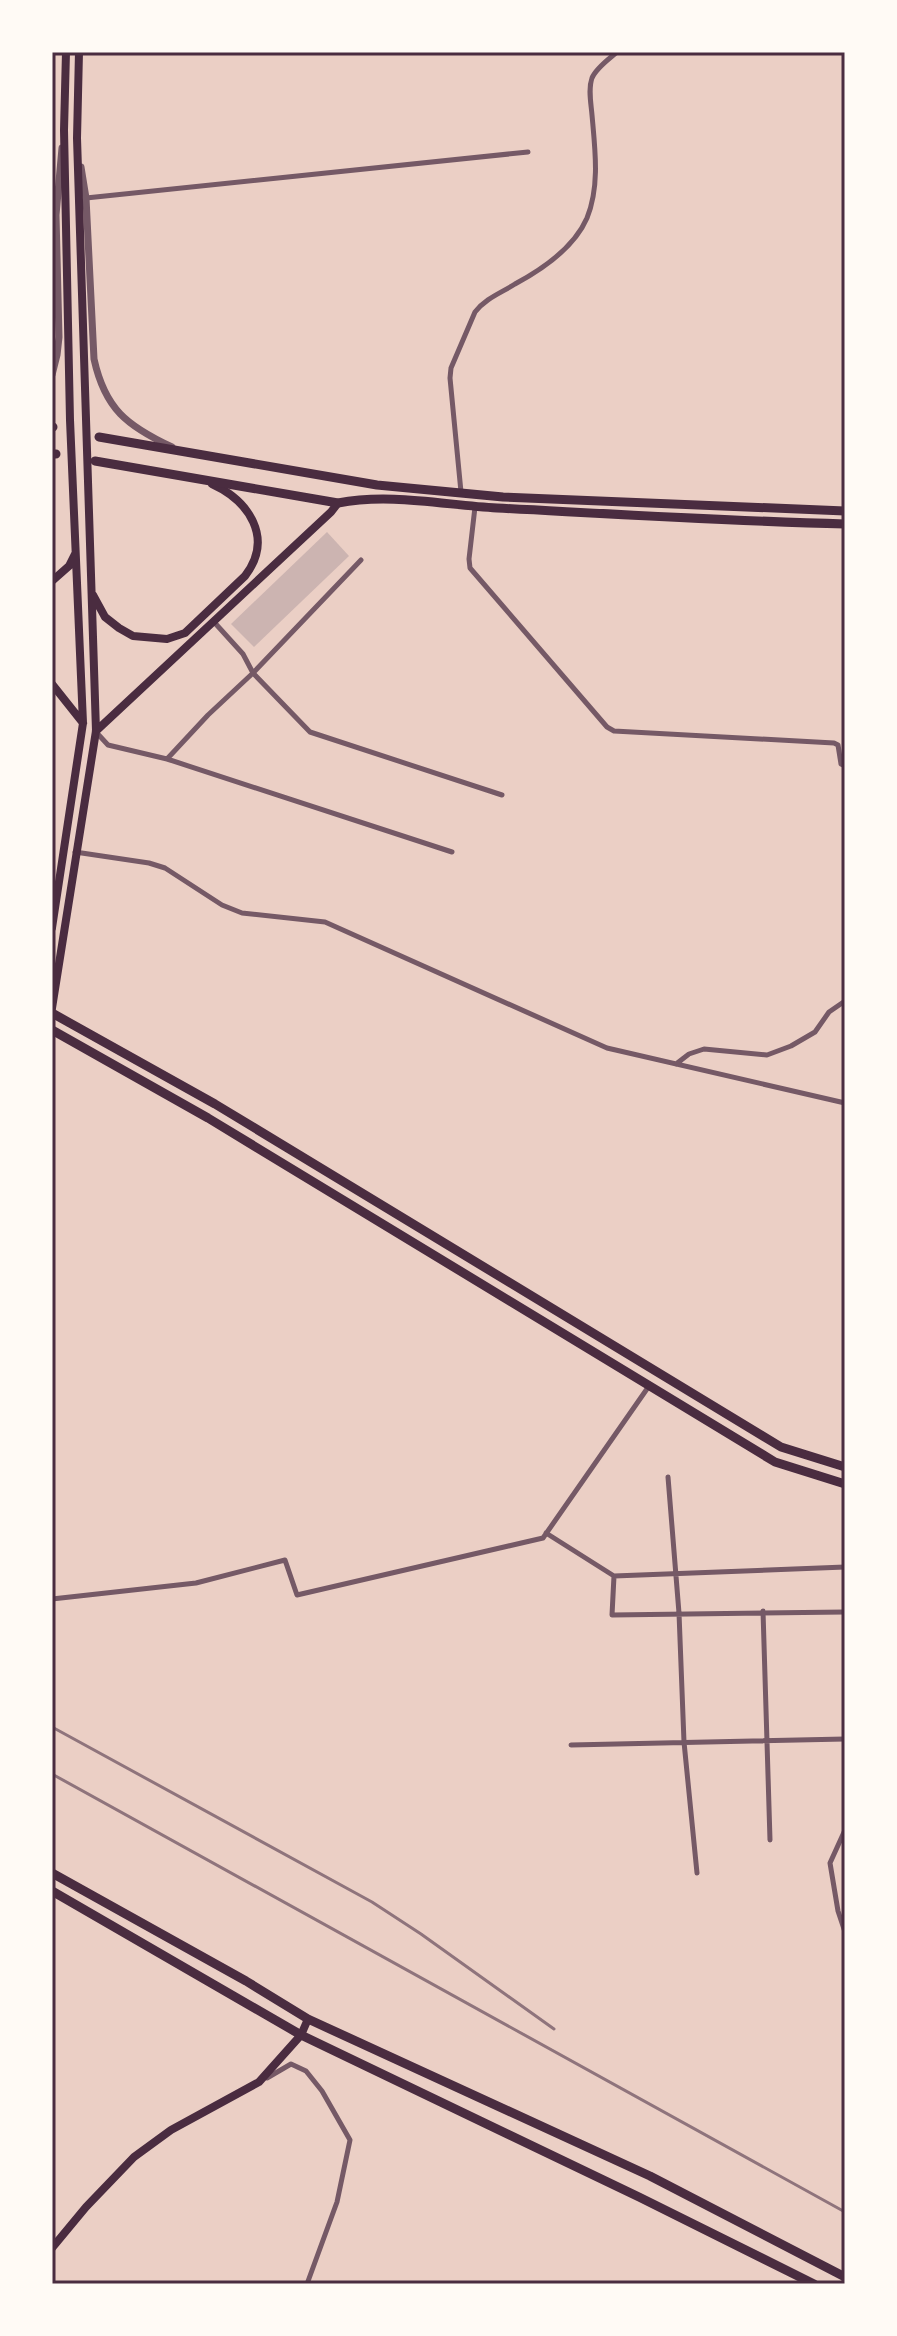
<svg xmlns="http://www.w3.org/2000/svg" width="897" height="2336" font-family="Quicksand,sans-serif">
<rect width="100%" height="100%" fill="#f7e1d7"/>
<!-- green -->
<path fill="#ebcfc5" d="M52 52H845V2284H52Z"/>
<!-- building -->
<path fill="#ccb4b1" d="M327 532 349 556 254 647 231 624Z"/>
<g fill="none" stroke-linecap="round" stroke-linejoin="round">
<!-- minor -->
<path stroke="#755966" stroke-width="5" d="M86 198 528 152
M461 492 450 378 451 368 475 312C486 298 501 293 515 284 543 269 574 248 587 218 600 186 595 149 592 115 591 103 588 89 592 78 596 68 609 59 617 52
M475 507 469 559 470 568 607 727 614 731 834 743 838 745 841 764 845 766
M214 622 243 654 253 673 310 732 502 795
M96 732 108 745 167 759 452 852
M167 759 208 715 253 673 361 560
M75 852 149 863 165 868 222 905 242 913 325 922 607 1048 845 1103
M676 1064 689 1054 704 1049 767 1055 791 1046 815 1032 829 1012 845 1001
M668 1477 679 1613 684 1742 697 1873
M546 1533 614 1576 612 1615 845 1612
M614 1576 845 1567
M52 1599 196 1583 285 1560 297 1595 543 1538 649 1386
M763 1611 770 1840
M571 1745 845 1739
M845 1830 830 1863 838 1911 845 1932
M267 2078 291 2064 306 2071 322 2091 350 2140 337 2202 307 2284"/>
<!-- tertiary -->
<path stroke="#755966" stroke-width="7" d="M81 167 86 198 94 359C105 409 127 426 172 447
M52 375 57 355 59 337 56 215 62 148"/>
<!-- secondary -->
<path stroke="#4a2c40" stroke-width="8" d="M52 581 69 566 75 554
M93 595 105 617 119 628 133 636 167 639 185 633 245 576C274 538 249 501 212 484
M52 684 83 723
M96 731 331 512 338 503
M52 928 83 723 70 420 64 130 66 52
M52 1008 96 731 77 138 79 52
M52 2248 86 2207 134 2157 171 2130 259 2082 301 2035 308 2019"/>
<!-- primary -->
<path stroke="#4a2c40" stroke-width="9" d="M52 427H53
M99 437 377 485 503 497 845 511
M52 454H56
M95 461 338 503C390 493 444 505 497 508 613 514 729 521 845 524
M52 1013 215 1104 781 1447 845 1467
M52 1030 208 1118 775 1462 845 1484
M52 1873 246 1981 308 2019 650 2176 845 2277
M52 1891 301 2035 639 2197 814 2284"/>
<!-- rail -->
<path stroke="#8f747c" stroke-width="3" d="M52 1727 372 1902 421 1934 554 2029
M52 1774 845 2212"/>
</g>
<!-- border -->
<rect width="897" height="2336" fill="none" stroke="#fffaf5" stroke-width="108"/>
<rect x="54" y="54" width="789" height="2228" fill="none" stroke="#4a2c40" stroke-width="3"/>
</svg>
